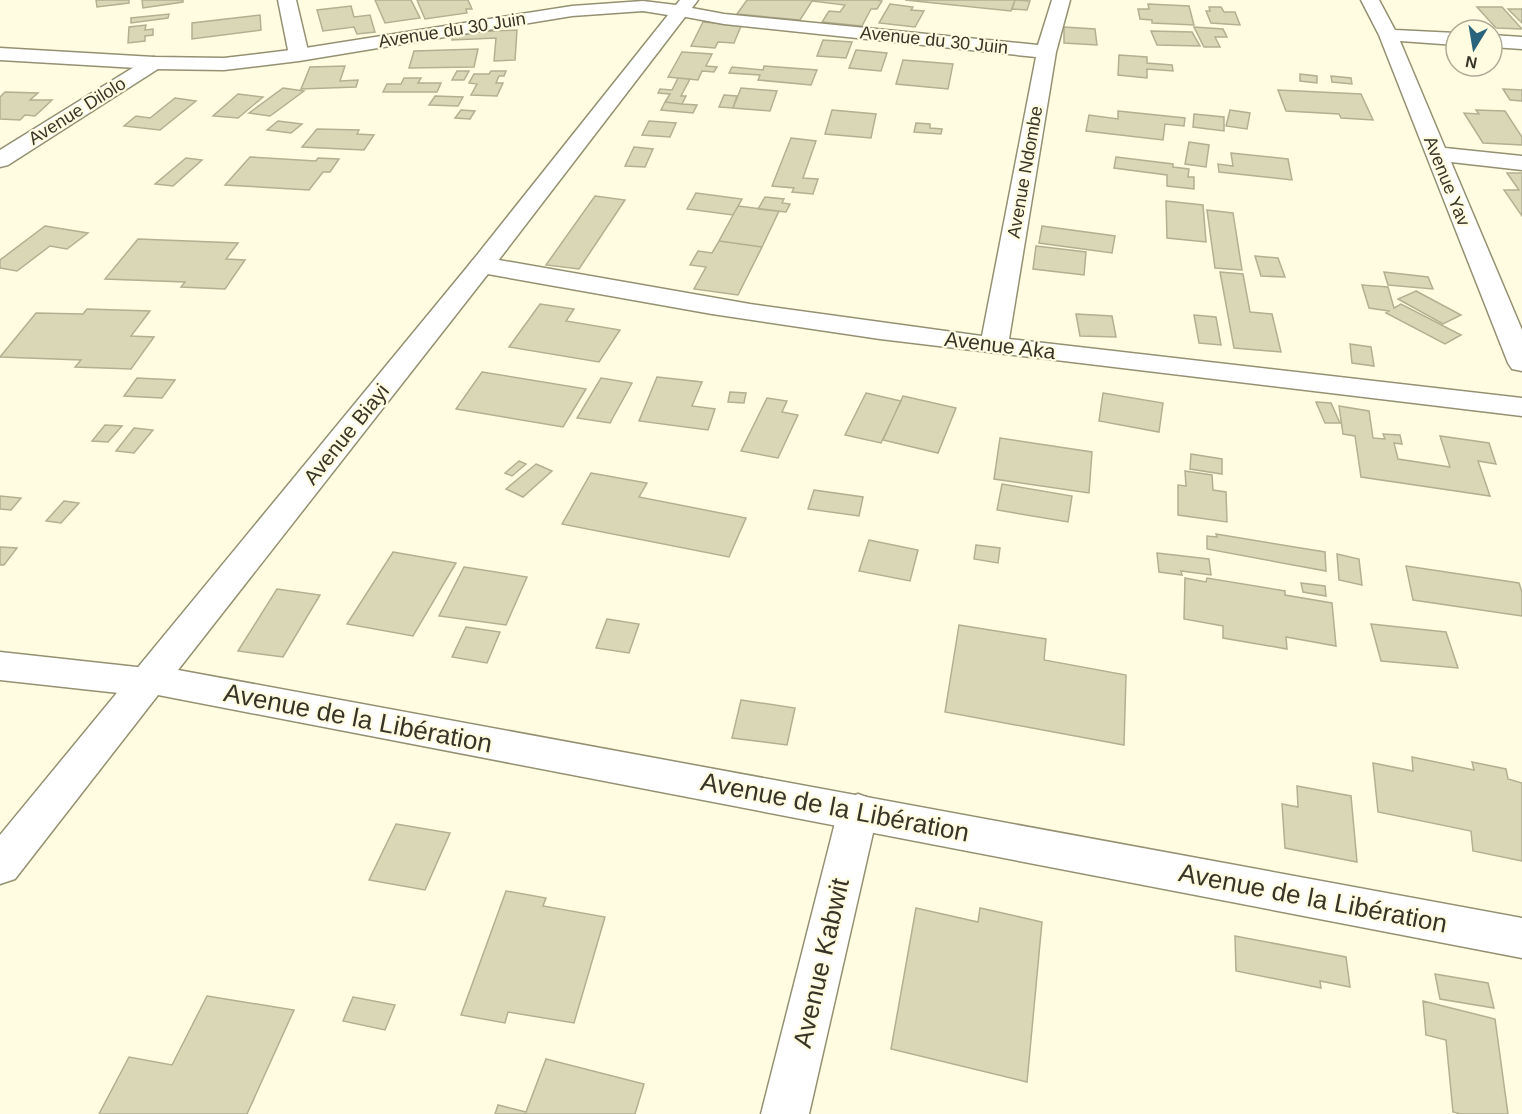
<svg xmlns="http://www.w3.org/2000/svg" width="1522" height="1114" font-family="Helvetica,sans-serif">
<rect width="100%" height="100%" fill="#fffce1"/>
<!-- building -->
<path fill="#dad7b6" stroke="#b3b091" stroke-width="1.5" d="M96 0H129V3L97 7Z
M142 0H183V2L143 8Z
M375 0H411L420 18 385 23Z
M417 0H468L472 9H466L467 13 425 19Z
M747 0H876L882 1 877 9H871L862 26 822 22 829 11 840 12 845 5 812 1 800 20 737 14Z
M905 0H1015L1011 11Z
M1015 0 1030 1 1027 10 1012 9Z
M890 4 913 7 911 10 924 11 915 27 879 23Z
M1148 4 1189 6 1194 25 1152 23V20L1140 19 1138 9H1149Z
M351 6 354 17 370 15 375 32 357 34 354 27 323 31 317 10Z
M1209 7H1221L1224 12H1235L1240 25 1211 23 1206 11H1210Z
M1477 7H1502L1522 29 1496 28Z
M1508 9H1522V23Z
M169 14 168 18 131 23V18Z
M260 15 261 30 192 39V23Z
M703 22 726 24 741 26 734 43 718 42 715 48 691 46Z
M146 25 145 30 153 29V35L145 36V41L128 43 129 27Z
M1064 27 1095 29 1097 45 1064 43Z
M1194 27 1223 29 1227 37H1215L1220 47H1204Z
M517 30 515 60 494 61 496 38 452 40 453 33Z
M1151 31 1192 32 1200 46 1157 45Z
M823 40 852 42 846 58 817 56Z
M478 49 474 67 409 68 414 51Z
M856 50 887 53 881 71 849 68Z
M682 52 712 54 706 66 717 67 714 72 702 71 698 80 668 77Z
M1119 55 1147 57V63L1172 65 1173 71 1147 69V78L1118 75Z
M903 60 953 64 948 89 896 84Z
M345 66 340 81 358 80 356 87 301 89 310 67Z
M764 66 817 70 811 85 758 80 760 75 729 73 732 67 763 70Z
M457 71H469L464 80H452Z
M491 71H506L504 76H499L496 83H503L497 96 471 95 477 84 469 83 474 74H489Z
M1300 74 1317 76V83L1300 81Z
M1331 76 1351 78 1352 84 1332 82Z
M404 78H421L418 83H441L437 92H383L387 84H401Z
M678 78 690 79 681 96H686L682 104 665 102 670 94 658 93 660 89 672 90Z
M283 88 304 91 270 116 249 113Z
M741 88 777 91 770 111 733 108Z
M1503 89 1522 90V101L1510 100Z
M1278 90 1361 94 1373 120 1341 118 1339 114 1286 111Z
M5 92 38 93 30 100H52L35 116 25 115 20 120 0 119V97Z
M238 94 263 97 238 118 213 116Z
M724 95 737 96 733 108 719 107Z
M435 96 463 97 458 106 429 105Z
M175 98 196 101 160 130 124 126 136 116 150 118Z
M665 102 682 104 697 105 693 113 661 110Z
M461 110 475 111 470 119 455 118Z
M832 110 876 114 871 138 825 134Z
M1230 110 1250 113 1247 129 1226 126Z
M1476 110 1505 111 1522 137V145L1483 143 1464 113 1479 114Z
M1118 111 1185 118 1184 126 1165 124 1163 140 1086 131 1089 115 1118 119Z
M1194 114 1224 117V131L1193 127Z
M278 121 302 124 291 133 267 130Z
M649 121 676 123 670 137 642 135Z
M916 123 930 124V128L942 129 941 134 914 132Z
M317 129 359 130 357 134 374 135 364 150 302 147Z
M791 138 816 141 803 178 818 179 813 194 792 192 794 188 772 186Z
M1189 142 1209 145 1206 167 1185 164Z
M634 147 653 149 645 167 625 166Z
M1231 153 1288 159 1292 180 1219 172 1218 164 1233 166Z
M250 157 316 161 318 158 339 159 330 172H323L309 190 225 185Z
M1116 157 1173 164V167L1189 169 1188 177H1194V189L1167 186V175L1114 168Z
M186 158 202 160 173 186 155 184Z
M1507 173H1522V216L1504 190H1519Z
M696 193 742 199 733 215 687 209Z
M595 196 625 200 579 269 546 265Z
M765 197 784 199 782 203 790 204 786 212 758 209Z
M1166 201 1203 205 1206 242 1167 238Z
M738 206 779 211 762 247 719 241Z
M1207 210 1233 213 1242 270 1215 268Z
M45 226 88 233 67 249 50 246 17 271 0 268V260Z
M1042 226 1115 236 1112 253 1039 243Z
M138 239 238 243 226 259 245 260 225 289 181 287 185 282 105 279Z
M719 241 762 247 738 295 694 289 706 267 690 265 698 251 712 253Z
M1036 246 1086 252 1084 275 1033 269Z
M1255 256 1278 258 1285 277 1261 276Z
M1220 272 1243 274 1250 312 1272 314 1281 352 1234 348Z
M1384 272 1428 277 1433 289 1388 285Z
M1362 285 1388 287 1394 308 1401 304 1461 335 1445 344 1386 313 1389 311 1369 308Z
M1416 291 1461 315 1443 324 1398 299Z
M540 304 574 309 566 321 620 330 599 362 509 347Z
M87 309 150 311 131 336 154 337 131 369 75 367 81 360 0 357 36 313 83 314Z
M1076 314 1112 316 1116 337 1080 336Z
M1194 315 1216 317 1221 345 1199 343Z
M1350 344 1371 347 1374 366 1352 363Z
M482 372 586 389 563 427 456 409Z
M657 377 702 382 692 406 715 409 708 430 639 421Z
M137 378 175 380 162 398 124 396Z
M601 378 632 383 610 423 577 418Z
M730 392 746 393 744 403 728 402Z
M866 393 901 401 881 443 845 435Z
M1103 393 1163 403 1159 432 1099 421Z
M903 396 956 408 938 453 883 440Z
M767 398 787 401 782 412 798 415 778 458 741 451Z
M1316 402 1331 403 1340 423H1325Z
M1339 406 1369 411 1373 438 1385 439 1383 434 1400 435 1402 444 1394 443 1398 459 1450 467 1440 436 1489 443 1496 464 1478 461 1490 496 1361 477 1355 436 1343 434Z
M105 425 122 426 108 442 92 441Z
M134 428 153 430 134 453 116 451Z
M1000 438 1092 452 1089 493 994 479Z
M1191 454 1222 459V474L1190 469Z
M519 461 526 464 512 476 505 473Z
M536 464 552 471 523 497 506 489Z
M1185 471 1212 475 1213 490 1226 492 1227 522 1178 515V485L1186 486Z
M591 473 647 483 639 497 746 518 729 557 562 524Z
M1002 484 1072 496 1068 522 997 510Z
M814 490 863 497 859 516 808 509Z
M0 496 21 498 11 510 0 509Z
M64 501 79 503 61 523 46 521Z
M1216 534 1325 552 1326 571 1207 549V536L1217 537Z
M869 540 918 550 910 581 859 571Z
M976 545 1000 548 998 563 974 559Z
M0 547 17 548 4 565H0Z
M393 552 456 563 413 636 347 624Z
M1157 553 1209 559 1211 575 1181 571 1182 575 1159 572Z
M1337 554 1359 559 1362 585 1339 580Z
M1406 566 1519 583 1522 592V616L1413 600Z
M464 567 527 577 506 625 439 616Z
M1185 578 1206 582 1207 578 1285 591V595L1332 603 1336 646 1286 637 1287 649 1223 638V626L1184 619Z
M1301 583 1325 586 1326 596 1303 592Z
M277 589 320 595 283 657 238 651Z
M607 619 639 624 629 653 596 648Z
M1371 624 1446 632 1458 668 1381 661Z
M959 625 1046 639 1044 660 1126 675 1124 745 945 712Z
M466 627 500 632 487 663 452 657Z
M741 700 795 708 787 745 732 738Z
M1412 757 1474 770 1472 762 1506 769 1508 779 1522 783V861L1473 851 1471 831 1378 812 1373 763 1413 771Z
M1297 786 1351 796 1357 862 1285 848 1282 804 1298 807Z
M396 824 450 833 425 890 369 880Z
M506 891 546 898 543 906 605 917 574 1023 508 1012 505 1023 461 1015Z
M916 908 978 922 980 908 1042 922 1027 1082 891 1049Z
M1235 936 1346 957 1350 987 1320 981 1321 988 1236 971Z
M1435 974 1488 983 1494 1008 1440 999Z
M207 996 294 1010 247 1114H99L129 1057 172 1065Z
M353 997 395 1005 385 1030 343 1021Z
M1423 1001 1495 1019 1508 1114H1461L1453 1112 1446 1040 1426 1035Z
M546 1059 644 1084 635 1114H495L498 1105 526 1112Z"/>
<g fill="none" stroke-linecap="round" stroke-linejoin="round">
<defs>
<path id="minor" d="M278 0H296L309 55 306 59H292L289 55Z
M1052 0H1070L1056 52 1009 339 1522 398V416L880 339 712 314 482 273 473 270 469 265 473 260 482 257 750 304 982 336 1036 57 724 24 675 15 672 11 675 7 681 6 724 14 1038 45Z
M1361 0H1379L1395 30 1456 33V45L1400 41 1445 148 1522 156V170L1451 162 1522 330V371L1512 369 1508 363 1379 35Z
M1492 35 1522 37V49L1492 47Z
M154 57 161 59 164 63 161 67 8 165 0 167V150L147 59Z
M0 652 146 668 159 672 164 682 159 692 146 696 0 680Z
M858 794 872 799 878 811 809 1114H761L838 811 844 799Z"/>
<path id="tertiary" d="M680 0H698L491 270 178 670 1522 918V958L158 695 15 879 0 884V835L473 260 668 15 643 11 572 16 299 61 224 70 154 69 0 60V48L154 57 224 58 299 49 572 6 643 1 676 5Z"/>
</defs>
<!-- minor casing -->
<use href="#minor" stroke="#949172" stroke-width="3"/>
<!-- tertiary casing -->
<use href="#tertiary" stroke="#949172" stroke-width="3"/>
<!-- minor -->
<use href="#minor" fill="#fff" fill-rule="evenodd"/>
<!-- tertiary -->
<use href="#tertiary" fill="#fff" fill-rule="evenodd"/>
</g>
<g text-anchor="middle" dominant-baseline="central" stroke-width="4.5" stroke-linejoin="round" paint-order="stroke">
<!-- far-street labels -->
<g font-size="18" fill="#373528" stroke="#fffce1">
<text transform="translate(452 30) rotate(-9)">Avenue du 30 Juin</text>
<text transform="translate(934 40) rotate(6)">Avenue du 30 Juin</text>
<text transform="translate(77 111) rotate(-32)">Avenue Dilolo</text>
<text transform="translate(1025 172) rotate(-80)">Avenue Ndombe</text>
<text transform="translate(1447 181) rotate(68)">Avenue Yav</text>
</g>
<!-- street labels -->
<g font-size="21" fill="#373528" stroke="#fffce1">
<text transform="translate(1000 345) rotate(7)">Avenue Aka</text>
<text transform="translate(346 434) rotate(-51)">Avenue Biayi</text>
</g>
<!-- near-street labels -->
<g font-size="26" fill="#373528" stroke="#fffce1">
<text transform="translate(358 718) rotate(11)">Avenue de la Libération</text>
<text transform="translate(835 807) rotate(11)">Avenue de la Libération</text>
<text transform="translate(1313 898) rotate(11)">Avenue de la Libération</text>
<text transform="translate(821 963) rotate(-77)">Avenue Kabwit</text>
</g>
</g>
<!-- north arrow -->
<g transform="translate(1474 48) rotate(191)"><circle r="28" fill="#fffce1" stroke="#afac97" stroke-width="1.5"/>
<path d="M0-4.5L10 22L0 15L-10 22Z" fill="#29647c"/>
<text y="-9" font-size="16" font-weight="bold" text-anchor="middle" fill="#373528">N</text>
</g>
</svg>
